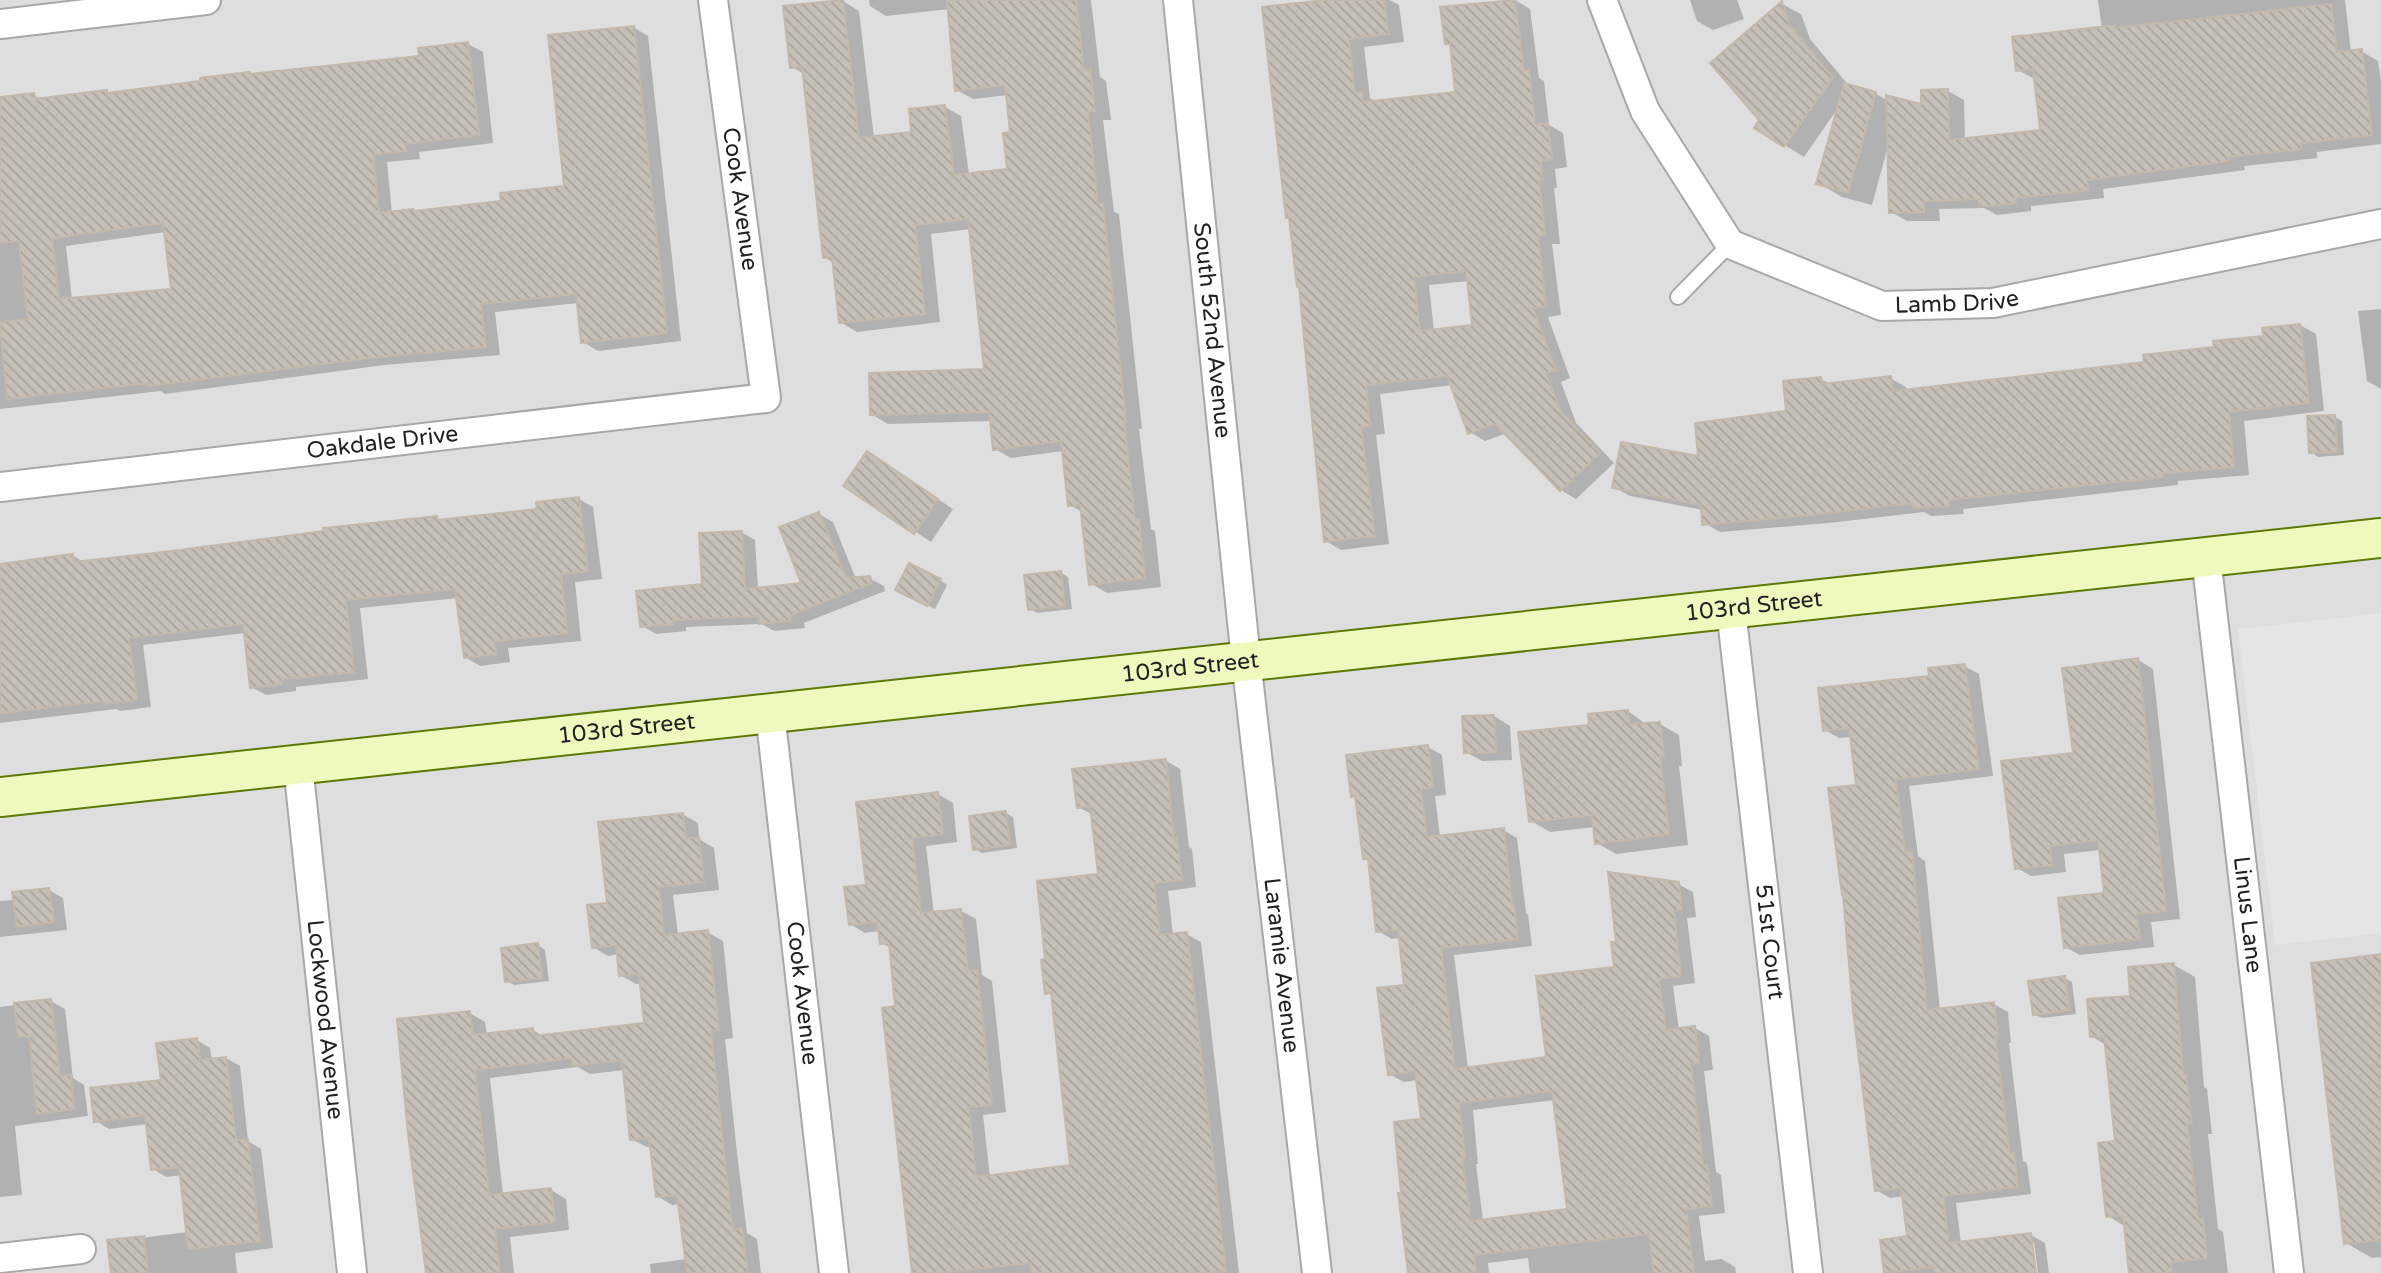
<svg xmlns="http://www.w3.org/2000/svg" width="2381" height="1273" font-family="'Varela Round',sans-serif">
<defs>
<pattern id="building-back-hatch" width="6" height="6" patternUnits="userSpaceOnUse" patternTransform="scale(1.75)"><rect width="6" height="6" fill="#c6bfb7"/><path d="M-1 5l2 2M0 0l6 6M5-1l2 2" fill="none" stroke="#aaa49d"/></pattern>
</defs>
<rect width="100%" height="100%" fill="#f1efe8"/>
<!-- residential -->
<path fill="#dfdede" d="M0 0H2381V1273H0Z"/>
<!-- parking -->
<path fill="#e5e5e5" d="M2381 613V933L2275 945 2238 629Z"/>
<!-- shadow -->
<path fill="#0003" fill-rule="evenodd" d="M869 0H1091L1100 77 1106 81 1111 120H1103L1114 212 1119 214 1142 429H1139L1151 529 1155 531 1161 587 1107 593 1090 583 1082 512 1070 505 1064 451 1011 458 995 449 991 421 888 424 871 414 986 371 971 229 931 234 940 322 857 332 840 322 834 263 824 257 804 74 792 67 843 1 859 11 874 138 913 134 945 107 961 116 969 175 1009 170 1012 134 1008 95 973 99 957 90 949 9 886 16 870 6Z
M1348 0H1390L1399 5 1404 42 1364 47 1370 98 1377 102 1457 94 1452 46 1447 43 1515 0 1530 9 1539 78 1544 81 1549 125 1563 133 1567 167 1555 169 1557 188H1554L1560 244H1552L1561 315 1548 317 1570 378 1561 382 1576 423 1614 463 1576 499 1561 490 1507 433 1485 441 1470 432 1453 385 1380 394 1385 434 1376 435 1389 544 1341 550 1326 541 1301 287 1290 219 1287 217ZM1469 281 1474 326 1434 331 1429 285Z
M1690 0H1737L1744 19 1713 30 1697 21Z
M2098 0H2345L2351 52 2361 51 2378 61 2381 81V144L2317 152V158L2244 166 2245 170 2103 189 2104 198 2031 206V211L1997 215 1984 208 1939 209 1940 221H1907L1891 212 1888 146 1872 205 1842 197 1818 183 1838 108 1804 157 1757 128 1761 120 1782 4 1801 14 1810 39 1850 87 1875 93 1888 101 1923 107 1948 91 1964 100 1965 140 2041 131 2035 79 2018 70 2102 29Z
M633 27 648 36 681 341 598 351 583 342 578 303 495 312 500 355 385 365 165 394 161 391 0 409V100L34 95 42 100 106 92 110 94 421 57 468 44 483 52 493 143 419 152 420 159 387 162 392 214 416 213 503 202 566 188ZM166 232 173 291 72 300 66 246Z
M2381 309V389L2367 381 2358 311Z
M2300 325 2316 334 2324 411 2244 421 2249 475 2178 481V485L1963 509 1964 514 1931 516 1924 512 1829 523 1720 532 1704 523 1703 510 1630 496 1614 487 1700 458 1788 413 1821 379 1831 385 1890 378 1906 387 1907 391 2146 363 2265 337Z
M2335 417 2342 421 2344 455 2318 457 2311 452Z
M868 453 953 509 931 542 845 485Z
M579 499 593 507 602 579 575 582 581 641 508 648 510 662 480 666 465 657 458 598 360 608 368 679 296 687V691L266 695 251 687 245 633 143 645 151 707 120 711 116 709 0 723V565L72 555 85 563 436 518 442 521 539 510Z
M819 514 833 522 856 579 869 578 884 586 885 591 804 623 805 628 774 631 762 624 686 627V631L656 634 642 626 703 586 741 532 755 540 758 589 804 584Z
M1061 573 1068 577 1072 609 1037 613 1030 609Z
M940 580 947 585 935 609 905 594Z
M2138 660 2153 669 2180 919 2151 922 2154 947 2080 955 2065 947 2106 894 2101 850 2064 854 2066 872 2031 876 2017 868 2074 755Z
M1964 666 1979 674 1993 776 1909 786 1918 856 1925 861 1940 1010 1994 1004 2008 1012 2011 1043H2009L2023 1161 2027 1163 2031 1194 1956 1203 1961 1243 2031 1235 2045 1243 2049 1273H2038L2034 1242H2030L2034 1273H1886L1882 1241 1909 1238 1904 1196 1890 1198 1876 1190 1858 787 1852 737 1839 738 1825 730 1931 677Z
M1628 711 1647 725 1660 724 1679 735 1682 766H1679L1688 845 1616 854 1597 843 1595 827 1550 832 1531 821 1591 727Z
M1494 716 1510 726 1512 760 1482 761 1466 752Z
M1428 747 1442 755 1446 795 1435 796 1440 837 1503 830 1517 838 1526 913 1528 915 1532 946 1454 955 1468 1069 1548 1058 1616 969 1618 943 1678 884 1693 892 1696 917 1687 918 1695 983 1673 986 1679 1030 1695 1028 1709 1036 1713 1070 1704 1071 1716 1172 1721 1175 1725 1213 1699 1216 1705 1261 1721 1259 1735 1267 1736 1273H1530L1528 1258 1488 1263 1489 1273H1409L1403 1195 1423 1121 1418 1080 1404 1082 1389 1074 1406 986 1400 938 1392 939 1378 931 1370 861 1364 858 1357 799 1352 795ZM1555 1100 1569 1211 1483 1221 1476 1164H1478L1473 1110Z
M1165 760 1180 769 1189 847 1192 849 1196 887 1168 891 1173 935 1186 934 1201 942 1239 1273H914L897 1008 891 948 881 943 880 931 865 933 850 924 868 886 938 794 953 803 957 842 926 846 934 914 961 911 976 919 982 975 992 981 1006 1112 983 1115 990 1177 1072 1166 1053 996 1047 992V961L1100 876 1093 815 1078 807Z
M1006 813 1013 817 1017 848 982 853 975 849Z
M682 814 698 823 699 839 714 848 719 890 673 895 678 935 707 932 723 941 733 1038 725 1039 737 1153 747 1233 757 1239 761 1273H651L650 1264 687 1259 680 1204 672 1205 657 1196 652 1147H647L631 1139 624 1070 590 1074 578 1067 490 1078 503 1195 551 1190 566 1199 569 1230 510 1237 514 1273H428L470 1013 485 1022 487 1035 533 1030 544 1037 646 1025 642 983 636 984 620 975 618 954 608 956 593 947 609 905Z
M49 890 63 898 67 930 0 937V901L15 900Z
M538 945 545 950 549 981 514 985 507 981Z
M2381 956V1257L2372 1258 2346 1243Z
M2174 965 2195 977 2204 1087 2207 1089 2212 1134H2208L2218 1229 2223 1232 2228 1273H2131L2126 1227 2108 1216 2117 1143 2106 1045 2091 1036 2132 998Z
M2065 978 2072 982 2076 1014 2042 1018 2034 1014Z
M51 1001 65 1009 73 1078 84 1085 88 1116 15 1126 22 1195 0 1197V1007Z
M197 1040 210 1048 212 1060 226 1058 240 1066 248 1141 261 1149 273 1248 235 1253 237 1273H113L109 1242 188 1232 182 1175 166 1177 153 1169 147 1124 109 1129 96 1121 163 1081Z"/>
<!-- building -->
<path fill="url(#building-back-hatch)" stroke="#c3b8aa" stroke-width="2" fill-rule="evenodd" d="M843 0 859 138 911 132 909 109 945 105 954 175 1007 169 1003 133 1010 132 1005 85 955 91 947 0H1076L1084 70 1090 69 1095 111 1088 112 1098 204 1103 203 1126 421H1124L1135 520H1139L1145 578 1089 585 1080 505 1068 506 1061 441 993 450 989 412 870 415 869 373 984 369 968 219 915 225 925 314 839 323 832 257 823 258 802 67 790 68 783 6Z
M1326 0H1384L1389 34 1349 39 1355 93 1362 92 1363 102 1455 92 1450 44H1445L1440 7 1515 0 1524 71 1529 70 1535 124 1548 123 1552 159 1540 161 1543 180H1539L1545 235 1538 236 1546 307 1533 308 1556 370 1546 373 1561 412 1600 453 1560 491 1495 424 1468 434 1447 376 1366 385 1370 426 1361 427 1375 536 1324 542 1299 287H1297L1289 218H1286L1262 7ZM1466 271 1472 325 1420 331 1414 277Z
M1782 1 1790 26 1833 77 1784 147 1754 128 1759 120 1710 63Z
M2331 4 2337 52 2362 49 2372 135 2301 143 2302 149 2228 157 2229 161 2087 180 2088 190 2015 198 2016 203 1979 207 1978 199 1924 201V212L1889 213 1886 95 1921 104V90L1948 89 1949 140 2040 130 2033 69 2016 71 2012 37 2115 25V28Z
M634 26 667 333 581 343 576 294 481 304 486 347 369 358 149 386V383L7 399 0 322 28 319 19 241 0 243V97L34 93 35 99 107 90V93L200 81V78L250 72V74L419 56 418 48 468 42 479 135 405 144 406 151 373 155 379 213 413 209 414 211 501 201 500 193 564 186 548 35ZM163 223 171 289 59 299 52 238Z
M1844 83 1876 92 1848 193 1816 184Z
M2300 324 2309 403 2229 412 2234 467 2163 473V477L1948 500 1949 506 1913 508V503L1812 515 1702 525 1701 505 1612 488 1621 442 1698 456 1695 423 1786 411 1783 381 1821 377 1822 384 1891 376 1893 391 2144 362 2143 355 2214 347 2213 341 2263 336 2262 328Z
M2335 415 2337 452 2309 453 2307 416Z
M867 451 938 499 914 534 843 486Z
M579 497 588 571 561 574 567 633 494 641 496 654 464 658 455 589 346 600 354 672 282 679V684L250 688 243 624 129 638 137 700 104 704V701L0 713V564L73 554 74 562 164 552 324 531 323 528 437 516V520L537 509 536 502Z
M819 512 846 578 870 576 872 583 791 615V621L759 624 758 616 673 620V624L640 627 636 591 702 584 699 533 742 531 745 589 801 583 779 527Z
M909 563 941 579 927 606 895 590Z
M1061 571 1065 606 1028 610 1024 575Z
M2138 658 2166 911 2137 914 2140 939 2064 948 2058 898 2104 893 2098 840 2050 846 2052 865 2015 869 2001 761 2073 753 2062 668Z
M1965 664 1979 769 1896 779 1905 852 1912 851 1927 1010 1994 1002 1998 1035 1995 1036 2010 1154 2014 1153 2018 1187 1943 1196 1949 1243 2031 1233 2036 1273H1934V1267L1884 1273 1880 1240 1907 1236 1901 1188 1875 1191 1853 1010 1843 895H1842L1828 788 1856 785 1849 728 1823 731 1818 688 1929 676 1928 668Z
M1628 710 1630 724 1660 722 1664 755 1660 756 1669 834 1595 844 1592 815 1529 822 1518 732 1589 725 1588 714Z
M1494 715 1496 752 1464 753 1462 716Z
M1428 745 1433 787 1421 789 1427 837 1504 828 1512 905H1514L1518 939 1441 948 1455 1069 1546 1057 1536 976 1614 967 1611 942H1616L1608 872 1679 882 1682 910 1674 911 1681 976 1659 979 1666 1030 1695 1026 1699 1063 1691 1064 1703 1165H1707L1712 1206 1686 1209 1694 1273H1654L1649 1234 1474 1255 1476 1273H1408L1398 1193H1401L1394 1122 1421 1119 1415 1071 1388 1075 1377 988 1404 985 1398 930 1376 932 1368 859H1363L1355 796 1351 797 1346 755ZM1552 1091 1567 1209 1471 1221 1462 1157H1465L1459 1103Z
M1166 759 1174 839 1177 838 1182 880 1154 883 1160 935 1187 932 1226 1271 1209 1273H1031L1030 1263 941 1273H912L882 1008 895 1006 889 943 880 944 877 922 849 925 844 887 866 885 856 802 938 792 943 834 912 838 921 913 961 909 968 971 977 970 992 1105 969 1107 976 1177 1070 1165 1051 993 1045 994 1041 960 1045 959 1037 881 1098 874 1090 806 1077 808 1072 769Z
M1006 811 1010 845 973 850 969 816Z
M683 813 686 839 699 837 704 882 659 887 664 935 708 930 719 1030 711 1031 723 1143 733 1230 742 1228 748 1273H687L677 1195 656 1197 649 1138 630 1140 622 1060 573 1066 572 1058 475 1070 489 1195 551 1188 555 1222 495 1229 500 1273H426L408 1134 397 1019 470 1011 473 1035 533 1028 534 1036 644 1023 639 974 619 976 616 945 592 948 587 905 607 903 598 822Z
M49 888 54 922 17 927 12 892Z
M538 943 542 978 505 982 501 948Z
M2381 954V1240L2344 1244 2311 963Z
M2174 963 2183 1075H2186L2192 1122 2187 1123 2198 1219 2203 1218 2207 1258 2171 1262 2172 1273H2129L2123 1215 2106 1217 2098 1143 2115 1141 2104 1036 2090 1037 2087 999 2130 996 2128 967Z
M2065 976 2069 1010 2033 1015 2028 981Z
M51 999 60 1076 71 1075 74 1109 37 1114 29 1036 18 1037 14 1003Z
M197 1038 200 1060 226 1057 236 1140 248 1139 260 1241 188 1249 179 1167 151 1170 145 1115 94 1122 90 1088 161 1080 156 1043Z
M144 1236 148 1273H111L107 1240Z"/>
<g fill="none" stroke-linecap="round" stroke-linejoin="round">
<defs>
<path id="service" d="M1678 297 1730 244"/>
<g id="minor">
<path id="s1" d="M1178 0 1246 660 1317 1273"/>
<path id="s2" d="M1602 0 1645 111 1730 244 1882 306 1993 303 2381 224"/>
<path d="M0 24 206 0"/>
<path id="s3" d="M0 487 766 398 713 0"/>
<path id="s4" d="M2206 557 2289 1273"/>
<path id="s5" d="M1731 610 1808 1273"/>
<path id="s6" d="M770 713 834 1273"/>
<path id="s7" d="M298 765 352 1273"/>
<path d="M0 1258 81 1249"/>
</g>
<g id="secondary">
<path id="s8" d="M0 797 2381 538"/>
</g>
</defs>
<!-- service casing -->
<use href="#service" stroke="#a8a8a8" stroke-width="18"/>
<!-- minor casing -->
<use href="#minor" stroke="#a8a8a8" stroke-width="32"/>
<!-- secondary casing -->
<use href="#secondary" stroke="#5f7907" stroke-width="42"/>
<!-- service -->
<use href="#service" stroke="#fff" stroke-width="14"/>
<!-- minor -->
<use href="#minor" stroke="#fff" stroke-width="28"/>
<!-- secondary -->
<use href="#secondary" stroke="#eff9be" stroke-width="38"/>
</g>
<g text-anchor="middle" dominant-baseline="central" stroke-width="6" stroke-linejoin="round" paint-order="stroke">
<!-- street labels -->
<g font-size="23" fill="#212121" stroke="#fff">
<text transform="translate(740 199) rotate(82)">Cook Avenue</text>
<text stroke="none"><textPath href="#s2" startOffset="516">Lamb Drive</textPath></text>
<text stroke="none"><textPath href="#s1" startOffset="332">South 52nd Avenue</textPath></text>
<text stroke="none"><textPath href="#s3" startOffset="385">Oakdale Drive</textPath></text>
<text stroke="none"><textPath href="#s8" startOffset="1764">103rd Street</textPath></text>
<text stroke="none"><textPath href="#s8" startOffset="1197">103rd Street</textPath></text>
<text stroke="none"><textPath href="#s8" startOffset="630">103rd Street</textPath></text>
<text stroke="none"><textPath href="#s4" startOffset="360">Linus Lane</textPath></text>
<text stroke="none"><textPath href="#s5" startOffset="334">51st Court</textPath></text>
<text stroke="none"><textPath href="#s1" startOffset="971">Laramie Avenue</textPath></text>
<text stroke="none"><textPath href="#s6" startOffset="282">Cook Avenue</textPath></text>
<text stroke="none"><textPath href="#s7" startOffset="256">Lockwood Avenue</textPath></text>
</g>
</g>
</svg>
